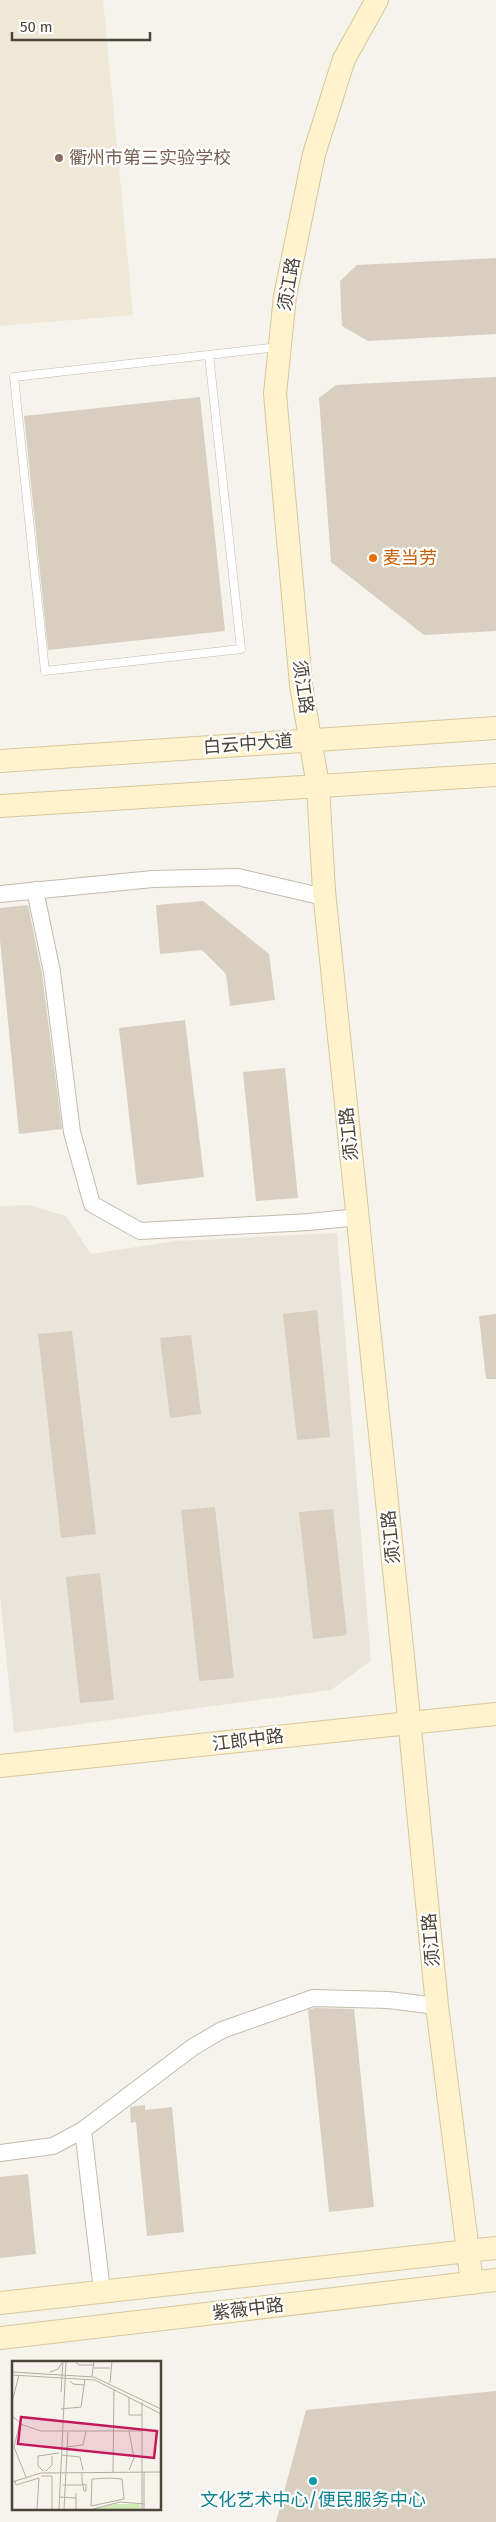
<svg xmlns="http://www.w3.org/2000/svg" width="496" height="2522" font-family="'Fira Sans','Noto Sans SC',sans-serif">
<rect width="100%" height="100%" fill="#f6f3ec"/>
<!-- residential -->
<path fill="#eae5da" d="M29 1205 66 1216 91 1254 176 1241 337 1233 371 1661 331 1690 14 1733 0 1596V1206Z"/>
<!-- education -->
<path fill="#efe8d6" d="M0 0H103L133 315 0 326Z"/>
<!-- building -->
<path fill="#d8cfc1" d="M496 258V334L368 341 342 326 340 281 357 265Z
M496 377V631L424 635 331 562 319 398 336 385Z
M200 397 225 631 48 650 24 416Z
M203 901 269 954 275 1000 230 1006 226 974 202 950 160 954 156 905Z
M28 905 42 974 62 1129 19 1134 0 940V908Z
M185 1020 204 1177 137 1185 119 1028Z
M285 1068 298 1198 256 1201 243 1072Z
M317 1310 330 1437 297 1440 283 1314Z
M496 1314V1379H486L479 1316Z
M72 1331 96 1534 61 1538 38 1334Z
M191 1335 201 1414 170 1418 160 1338Z
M215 1507 234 1678 199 1681 181 1510Z
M333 1509 347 1635 313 1639 299 1512Z
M100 1573 114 1700 80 1703 66 1577Z
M315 2008 354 2009 374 2207 329 2212 308 2010Z
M145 2105V2110L172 2107 184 2232 147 2236 136 2122 131 2123 130 2107Z
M28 2174 36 2254 0 2258V2177Z
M496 2391V2522H276L306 2410Z"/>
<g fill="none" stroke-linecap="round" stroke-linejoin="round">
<defs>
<path id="lane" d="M209 355 241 649 45 671 14 377 278 347"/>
<path id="street" d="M35 890 52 972 72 1132 92 1204 140 1231 309 1222 358 1217
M0 894 153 879 238 877 324 897
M83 2130 102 2291
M0 2153 53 2146 83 2130 193 2047 222 2030 313 1998 388 2000 437 2006"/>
<path id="secondary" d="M377 0 344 59 314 154 285 296 275 394 301 685 318 786 324 891 404 1667 437 2006 472 2283
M0 761 496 728
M0 806 496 775
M0 1766 496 1714
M0 2303 496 2248
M0 2338 496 2280"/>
</defs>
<!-- lane casing -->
<use href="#lane" stroke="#c2bbae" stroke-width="9"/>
<!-- street casing -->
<use href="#street" stroke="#c2bbae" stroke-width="18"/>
<!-- secondary casing -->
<use href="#secondary" stroke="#d6c79b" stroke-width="24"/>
<!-- lane -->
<use href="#lane" stroke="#fff" stroke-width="8"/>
<!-- street -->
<use href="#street" stroke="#fff" stroke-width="16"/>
<!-- secondary -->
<use href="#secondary" stroke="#fff3cd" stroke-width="22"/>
</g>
<!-- markers -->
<circle fill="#8d6e63" stroke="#fff" stroke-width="2" cx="59" cy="158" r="5"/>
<circle fill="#e8710a" stroke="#fff" stroke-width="2" cx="373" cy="558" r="5"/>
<circle fill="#0f9aa8" stroke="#fff" stroke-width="2" cx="313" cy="2481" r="5"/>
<g text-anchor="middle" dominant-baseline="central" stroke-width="4.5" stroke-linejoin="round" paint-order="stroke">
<!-- education labels -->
<g font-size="18" fill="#785e54" stroke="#fff" text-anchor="start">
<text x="69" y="158">衢州市第三实验学校</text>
</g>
<!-- street labels -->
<g font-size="18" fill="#4b4439" stroke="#fff">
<text transform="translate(289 284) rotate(-80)">须江路</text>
<text transform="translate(303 687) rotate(82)">须江路</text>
<text transform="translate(248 744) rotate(-4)">白云中大道</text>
<text transform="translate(349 1134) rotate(-96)">须江路</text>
<text transform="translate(391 1537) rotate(-96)">须江路</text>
<text transform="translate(248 1740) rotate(-7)">江郎中路</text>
<text transform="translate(431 1940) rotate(-95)">须江路</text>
<text transform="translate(248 2309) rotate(-7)">紫薇中路</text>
</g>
<!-- food labels -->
<g font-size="18" fill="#c56008" stroke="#fff" text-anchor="start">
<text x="383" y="558">麦当劳</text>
</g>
<!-- culture labels -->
<g font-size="18" fill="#0d838f" stroke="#fff">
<text x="313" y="2500">文化艺术中心/便民服务中心</text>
</g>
</g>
<!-- overview -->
<g transform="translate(12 2361)">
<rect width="149" height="149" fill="#f6f3ec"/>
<path d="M103 143H127L129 148H83Z" fill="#d2eab5"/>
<path fill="none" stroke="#b2ada4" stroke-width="1" d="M63 0 67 4H82M82 7H98M0 11 82 16 149 48M38 11 46 8 50 2M0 14 83 19 149 53M80 15 82 0M58 20 61 23 72 24M98 22 100 0M49 31 51 0M117 36V54H130M0 41 7 14M130 41V111M49 48 69 46 73 18M0 55 11 64 29 70H130M8 62 2 86 14 116M117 70 122 97 117 109M54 86 71 84 74 70M49 94 68 96 71 109M31 110 26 105V95L47 92M34 110 40 104V95M101 111 102 28M130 111V148M132 111V148M29 115H40V148M97 117 110 118 112 138 79 145 80 118ZM3 120 4 124 27 117 25 148M0 121 29 112 149 111M51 124H71L74 123V130H72L71 125V124L70 120V111M47 136 64 137M47 148 54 0M52 148 56 71M64 148V132M81 148 108 141 133 143"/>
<path fill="#c2185b" fill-opacity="0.15" stroke="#c2185b" stroke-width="2.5" d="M9 56 145 70 142 97 6 83Z"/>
<rect width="149" height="149" fill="none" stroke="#4b4439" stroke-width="2.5"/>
</g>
<!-- scale -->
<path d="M12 32v8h138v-8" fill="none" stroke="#4b4439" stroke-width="2.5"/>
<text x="20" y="32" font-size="15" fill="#4b4439" stroke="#ffffff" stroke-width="4" paint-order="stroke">50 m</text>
</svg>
